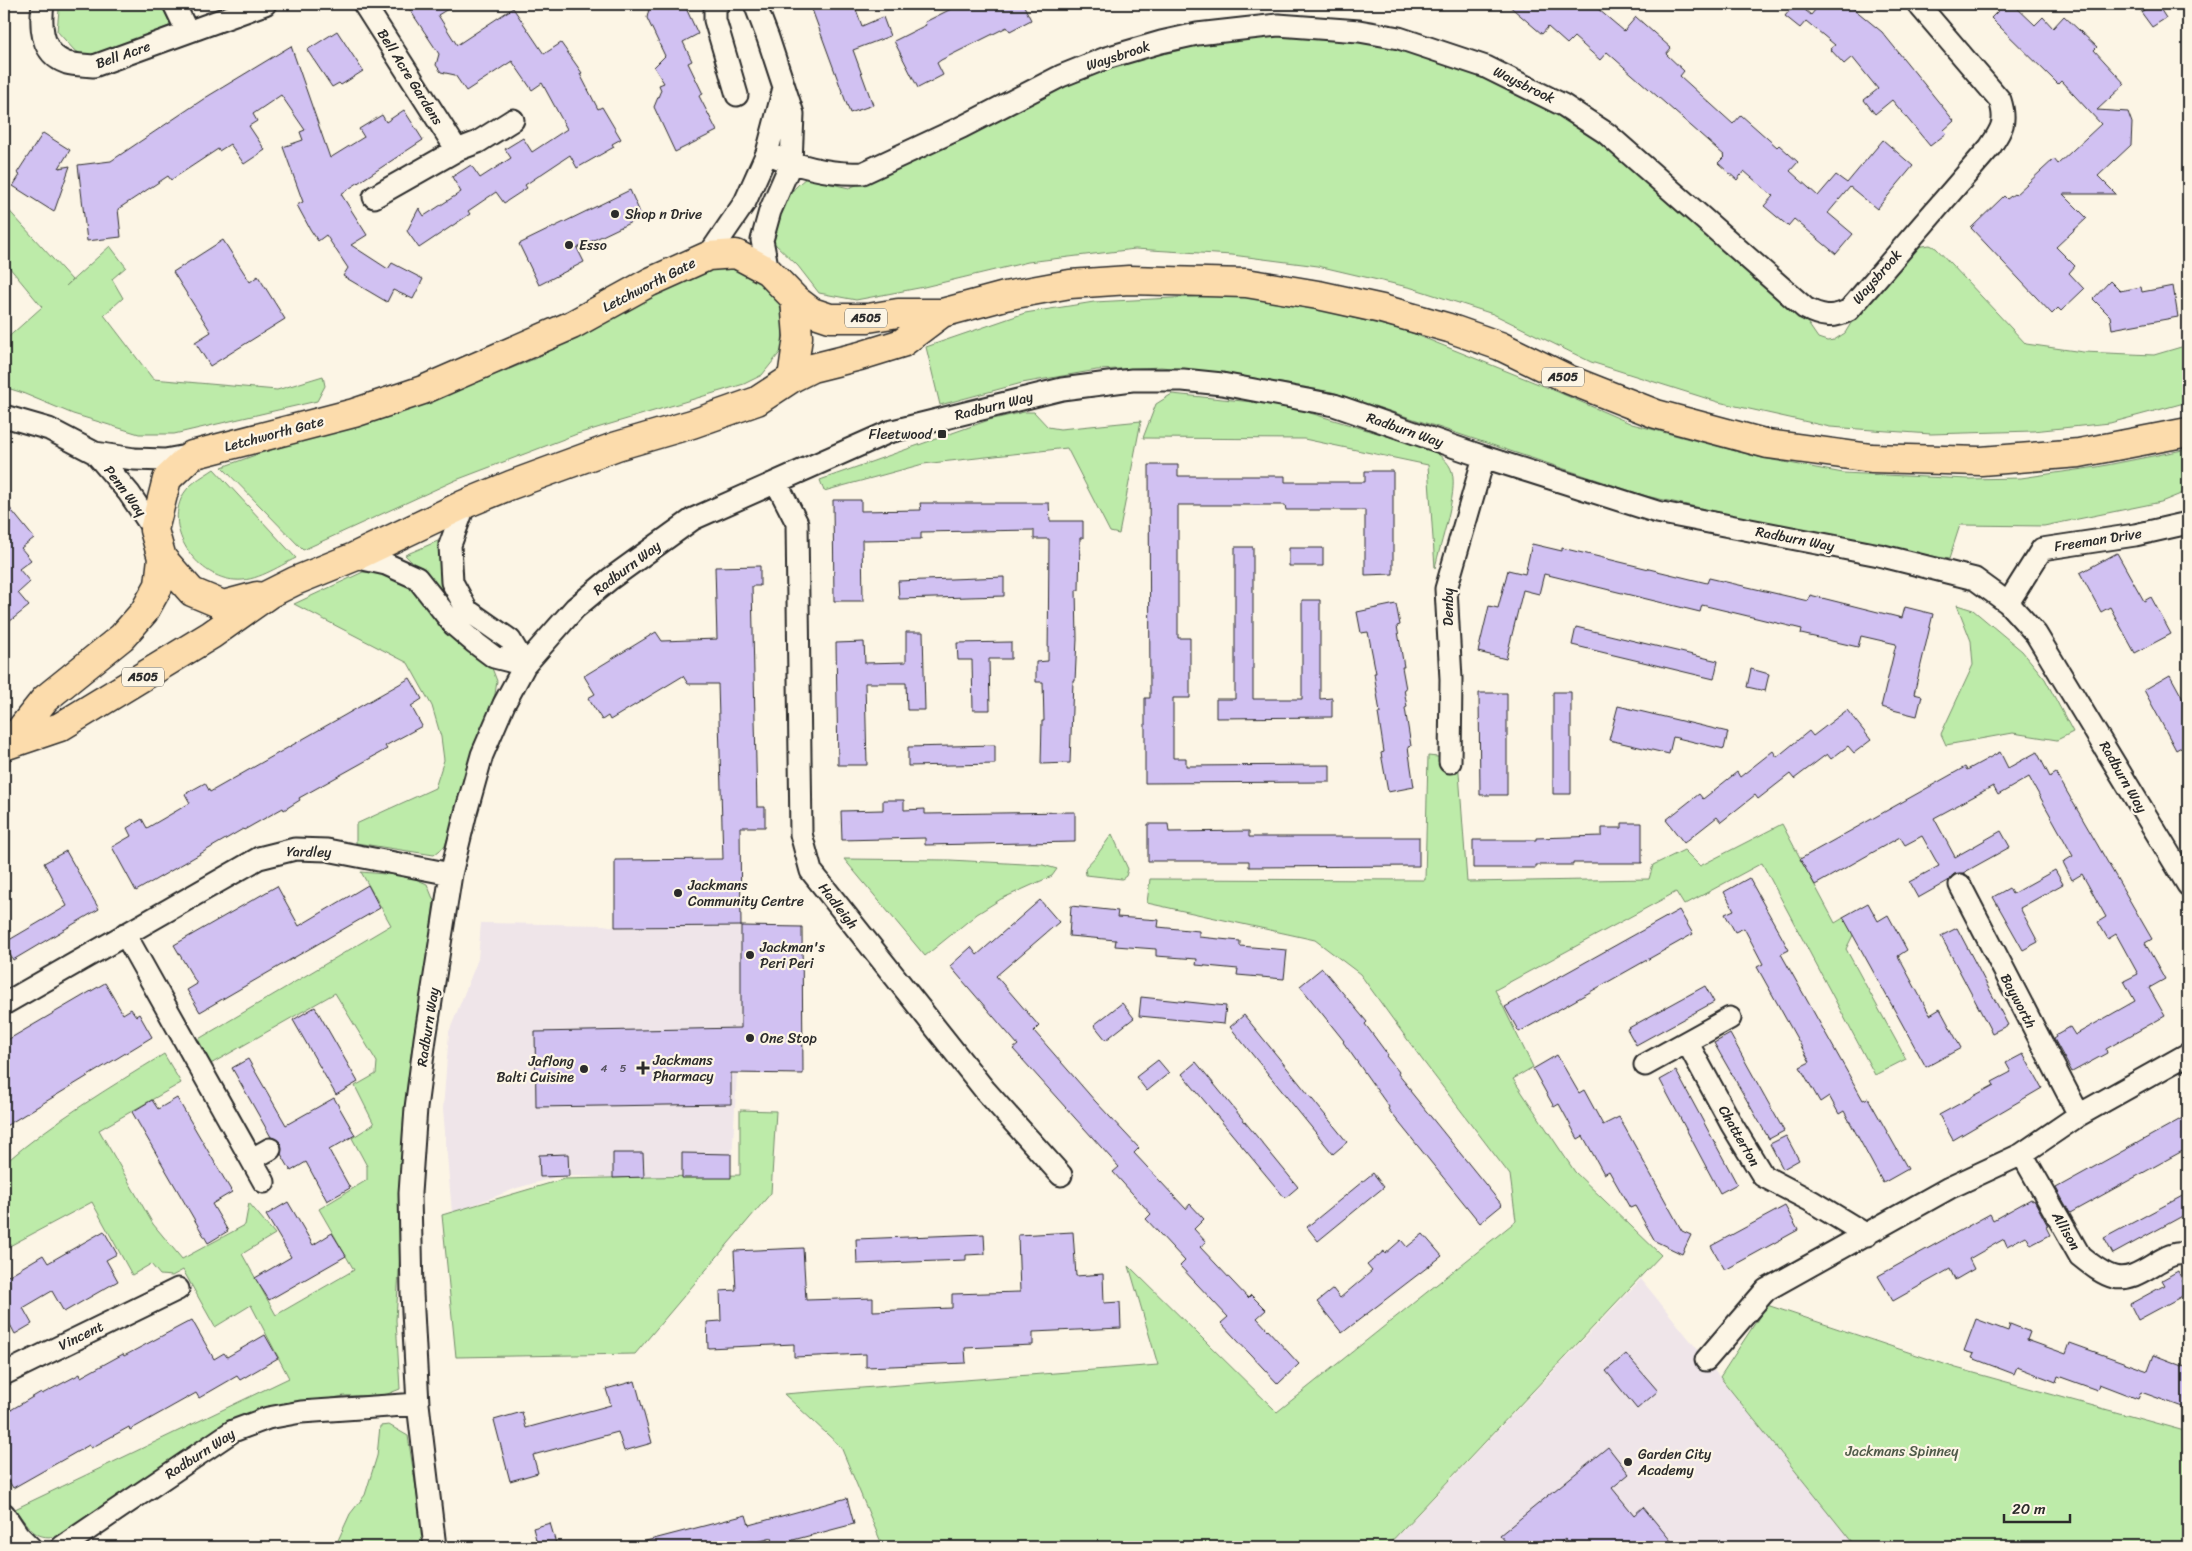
<svg xmlns="http://www.w3.org/2000/svg" width="2192" height="1551" font-family="Sriracha,sans-serif">
<rect width="100%" height="100%" fill="#fcf5e5"/>
<filter id="ink" filterUnits="userSpaceOnUse"><feTurbulence type="fractalNoise" baseFrequency=".02" numOctaves="2"/><feDisplacementMap in="SourceGraphic" scale="10" xChannelSelector="R" yChannelSelector="G"/><feConvolveMatrix kernelMatrix="1 2 1 2 8 2 1 2 1" color-interpolation-filters="sRGB"/></filter>
<g filter="url(#ink)">
<!-- built -->
<path fill="#efe5e9" d="M481 923 604 925 615 927 758 926 781 927 803 1074 737 1073 731 1178H613L563 1175 517 1188 452 1213 443 1109 449 1032 478 959Z
M1641 1279 1856 1547H1387Z"/>
<!-- green -->
<path fill="#bdeba9" stroke="#748b6a" d="M62 4H161L171 25 91 59 74 50 57 31 59 10Z
M1288 35 1343 38 1399 47 1453 63 1511 88 1578 125 1618 156 1784 301 1807 322 1818 338 1827 341 1834 340 1845 333 1859 310 1915 247 1930 245 1936 248 2026 344 2083 352 2154 355 2188 345V402L2110 423 2033 431 1931 434 1830 427 1718 402 1591 362 1493 314 1412 288 1318 266 1232 255 1135 249 1028 262 924 287 856 300 819 293 798 266 774 243C778 214 782 197 806 178L849 188 885 173 1092 72 1165 49 1225 39Z
M4 205 72 280 66 286 110 246 126 267 112 279 123 298 104 315 153 379 277 390 323 376 325 386 317 401 174 434H139L73 414 20 392 4 387V341L42 307 4 261Z
M729 264 757 274 778 297 783 319 782 350 762 375 744 384 577 434 456 480 303 550 222 467 261 453 405 410 471 385 539 357 601 315 667 282Z
M1231 295 1312 308 1407 331 1551 389 1632 424 1762 458 1843 473 1968 479 2021 478 2097 467 2188 449V491L2161 502 2044 526 1960 525 1949 559 1847 540 1646 496 1332 392 1225 373 1161 367 1097 370 1022 383 940 405 926 347 1025 313 1094 302Z
M1172 394 1273 404 1300 410 1431 449C1439 455 1449 461 1452 472 1458 493 1440 544 1435 568L1428 465 1304 439 1143 438 1156 404Z
M1024 412H1034L1048 427 1060 429 1141 421 1119 534 1110 532 1067 448 923 464 824 491 820 480 989 420Z
M214 469 296 558C277 567 256 582 235 580 199 578 166 534 181 499 187 484 201 478 214 469Z
M438 541 442 584 450 602 405 555Z
M363 572 391 575 417 586 490 663 497 681 495 694 445 846 434 855 356 843V824L435 788 444 760 441 737 432 706 408 663 294 604Z
M1957 605 1973 610 2022 651 2045 679 2073 732 2057 740 2013 733 1946 745 1941 734 1973 665 1971 641Z
M1428 756 1458 759 1467 882 1649 879 1653 865 1684 850 1700 866 1782 824 1835 923 1845 917 1853 935 1846 949 1906 1059 1875 1075 1762 863 1684 905 1676 892 1495 990 1533 1067 1513 1079 1575 1172 1661 1255 1386 1547H883L841 1447 784 1394 1158 1365 1129 1266 1277 1412 1516 1221 1510 1175 1423 1061 1360 974 1315 940 1147 903 1150 879 1425 880Z
M1112 834 1128 869 1126 876 1122 879 1086 875 1085 868 1097 855Z
M844 859 950 860 1043 865 1057 869 1052 876 1001 899 977 914 925 956Z
M361 872 409 876 427 884 434 901 408 1120 396 1320 400 1389 385 1395 344 1396 272 1409 62 1535C35 1542 30 1529 15 1509L289 1378 251 1305 215 1327 183 1270 172 1276 160 1275 151 1264 132 1275 92 1202 4 1249V1164C53 1121 109 1088 164 1054L181 1083 99 1130 153 1224 182 1259 245 1225 249 1203 275 1234 242 1254 276 1315 354 1270 319 1209 367 1180V1166L352 1138 374 1124 355 1086 376 1074 377 1062 335 993 209 1065 197 1040 391 925Z
M740 1110 776 1111 771 1193 635 1354 456 1357 442 1215 564 1179 740 1175Z
M1767 1305 1956 1368 2188 1432V1547H1856L1720 1377Z
M389 1425 408 1436 425 1547H335L350 1514 365 1495 377 1456 380 1426Z"/>
<!-- building -->
<path fill="#d1c1f2" stroke="#2b2b2b" d="M406 4H456L438 15 457 45 513 8 544 54 561 43 582 73 580 74 598 109 602 107 621 139 612 144 614 147 577 168 570 155 525 185 527 188 504 203 496 192 468 211 470 214 419 248 407 231 419 208 424 216 461 192 452 177 471 165 480 178 511 158 505 149 523 138 532 152 567 129 542 83 532 90 512 61 466 91 455 75 441 72 436 65 439 54Z
M650 4H684L698 34 683 42 692 61 688 63 703 94 699 96 717 131 675 152 654 107 661 90 659 85 664 83 654 67 665 56 647 18Z
M810 4H854L862 26 883 17 890 36 853 50 873 105 850 113Z
M961 4H1023L1031 20 1010 31 1007 27 941 60 937 63 943 75 918 88 894 41 926 25 925 22Z
M1507 4H1592L1624 31 1636 17 1671 48 1666 54 1684 71 1680 76 1733 124 1741 115 1777 147 1779 145 1798 162 1790 171 1818 196 1836 175 1847 183 1883 140 1913 166 1877 209 1850 187 1828 213 1853 234 1836 254 1794 219 1788 226 1764 206 1773 196 1744 171 1737 180 1718 163 1725 156 1607 52 1600 60 1574 37 1567 44 1548 27 1542 34Z
M1795 4H1798L1811 15 1820 4H1848L1882 32 1954 121 1944 130 1947 133 1930 146 1892 100 1875 114 1864 100 1878 89 1852 57 1844 64 1830 49 1835 45 1806 21 1800 28 1785 16Z
M2005 4H2013L2035 25 2043 17 2053 28 2064 16 2097 47 2094 50 2125 84 2097 110 2128 112 2132 123 2131 145 2098 176 2116 194H2063L2087 218 2056 247 2075 266 2069 273 2084 289 2061 311 2058 308 2052 314 1971 228 2004 196 2007 199 2014 194 2015 195 2054 159 2058 164 2101 124 2061 81 2058 84 1991 18Z
M2153 4H2157L2166 18 2152 27 2141 12Z
M337 31 363 71 341 85 339 83 332 87 307 50Z
M291 46 330 158 364 137 359 129 382 115 386 122 404 110 423 140 341 194 367 235 351 245 388 269 392 263 423 279 413 299 393 290 387 302 343 276 348 268 326 235 318 241 310 229 297 205 303 202 283 147 303 140 300 132 305 130 281 95 253 114 257 121 249 126 265 150 244 164 230 144 219 151 218 149 171 180 168 176 118 209 121 237 87 241 78 165 111 161 205 98Z
M43 133 70 150 59 168 70 166 54 212 13 186 20 175 17 173Z
M630 190 642 217 577 248 584 262 539 285 519 244Z
M223 240 250 282 258 276 285 319 210 366 195 342 211 332 173 272Z
M2110 281 2120 291 2141 287 2142 292 2173 286 2178 317 2112 329 2110 316 2093 299Z
M1149 465H1178V476H1285V482H1365V471H1393V574L1365 575V510H1286L1285 505H1178V638H1190V698H1173V758H1186V766L1330 765V782L1145 783V698H1150Z
M833 500H861V511L921 510 920 503H1049L1050 521H1083V538H1080L1079 590H1076L1077 639 1075 681H1073L1070 763 1041 764 1042 721H1044L1043 682H1036V662L1048 661 1049 539H1034V530L921 532V539L862 540 863 601H834Z
M4 501 34 538 21 548 31 560 19 569 30 582 18 593 29 606 4 626Z
M1532 544 1562 551V548L1707 583 1709 578 1808 601 1810 595 1902 618 1905 607 1933 614 1914 694 1922 696 1917 716 1881 707 1896 644 1861 636 1858 647 1801 634 1802 629 1702 605 1700 612 1544 574 1539 594 1523 590 1506 659 1478 652 1489 606 1498 608 1508 570 1525 574Z
M1235 547H1253V699H1302V600H1320V699L1332 698V717L1216 718V699H1235Z
M1289 548H1323V566H1289Z
M2117 553 2144 601 2151 597 2171 634 2135 653 2110 607 2101 612 2080 573Z
M760 566V586H752L757 807H765V827H740L741 926 802 927 803 1074 731 1073V1104L536 1107 535 1032 741 1028V926L615 927V860L723 859 718 684H688L683 676 610 720 608 716 602 720 588 698 595 694 584 676 656 632 662 641 717 639 715 567Z
M1004 577V596L899 599 898 581Z
M1396 604 1400 625 1397 626 1404 667H1402L1406 689H1404L1407 707 1405 708 1411 746 1408 747 1414 787 1388 792 1381 753 1384 752 1378 713H1380L1374 673H1376L1368 632 1361 633 1357 612Z
M1576 627 1718 661 1714 679 1572 645Z
M906 632H923L925 710H907L906 683H865L867 765H838L836 643 864 642 865 663 906 662Z
M1011 642V659H989L990 710H973L972 660H958L957 643Z
M1751 669 1769 674 1765 691 1747 687Z
M2170 675 2188 708V743L2176 750 2144 690Z
M410 678 422 699 411 706 422 726 385 746 387 749 299 798 300 800 284 810 283 808 244 830 243 829 136 891 112 847 131 836 127 828 142 819 147 828 190 803 185 794 205 783 210 792Z
M1553 692H1571V794H1553Z
M1479 693H1507V795H1480Z
M1618 706 1728 732 1724 749 1673 737 1669 754 1609 740Z
M1847 710 1871 740 1854 753 1848 746 1831 759 1827 754 1794 779 1790 774 1758 799 1755 795 1721 822 1717 817 1684 843 1666 820 1699 794 1703 799 1737 772 1740 777 1773 751 1777 757 1809 731 1813 736Z
M995 745V764L908 766V747Z
M2000 752 2008 768 2037 752 2050 777 2056 773 2152 939 2145 943 2165 979 2149 988 2165 1016 2106 1049 2107 1053 2072 1072 2054 1039 2057 1037 2056 1035 2070 1027 2075 1035 2135 1001 2124 981 2138 974 2116 934 2108 939 2098 922 2106 917 2082 874 2072 880 2063 862 2073 856 2029 777 1998 795 1993 786 1934 818 1955 857 2001 831 2010 847 1963 873 1954 874 1948 881 1918 898 1909 882 1939 866 1922 836 1905 845 1900 837 1815 885 1800 859 1965 767 1967 770Z
M883 800H904V810L925 809V814L1075 812V842L925 845V838L842 840 841 811 883 810Z
M1622 823H1642V863H1573V865H1536V868H1473V840H1536V838L1602 836V828H1622Z
M1148 824H1168L1169 832 1249 831V837H1419V866L1249 867V861H1148Z
M66 851 99 909 13 960 4 943 67 906 44 863Z
M2055 870 2063 884 2020 908 2038 942 2023 950 1993 897 2009 888 2012 894Z
M1749 878 1789 950 1781 954 1863 1100 1868 1098 1908 1169 1883 1183 1844 1111 1839 1114 1829 1096 1820 1102 1800 1067 1810 1062 1757 967 1763 964 1744 928 1735 932 1725 914 1734 910 1724 892Z
M368 885 380 908 200 1012 187 990 197 984 174 945 277 886 299 926Z
M1040 900 1059 922 996 976 1039 1026 1034 1031 1095 1101 1139 1148 1134 1153 1186 1209 1190 1204 1204 1219 1194 1229 1206 1242 1200 1247 1248 1298 1251 1295 1266 1310 1257 1318 1299 1364 1278 1384 1221 1323 1228 1317 1180 1266 1185 1261 1146 1219 1151 1214 1113 1172 1119 1167 1013 1049 1018 1045 950 966 971 947 977 955Z
M1868 903 1878 921 1888 915 1907 950 1898 956 1930 1015 1940 1009 1961 1048 1926 1067 1843 917Z
M1071 906 1118 911 1117 917 1159 920 1158 927 1199 931V937L1240 941V946L1287 950 1284 979 1237 975 1238 969 1196 965 1197 959 1156 956V949L1115 946 1116 940 1069 936Z
M1679 910 1693 934 1519 1032 1505 1007Z
M1957 928 2008 1025 1992 1033 1941 936Z
M1322 968 1367 1022 1365 1024 1388 1055 1386 1056 1399 1072 1398 1074 1411 1090 1410 1091 1502 1205 1480 1223 1388 1109 1389 1107 1343 1042 1344 1041 1300 986Z
M105 983 123 1014 131 1009 136 1016 139 1014 152 1037 4 1127V1042Z
M1705 986 1714 1002 1636 1045 1627 1029Z
M1141 997 1226 1006 1224 1024 1139 1016Z
M1122 1003 1134 1018 1106 1040 1094 1025Z
M315 1007 358 1082 336 1095 293 1020Z
M1244 1015 1347 1142 1333 1154 1230 1027Z
M1730 1034 1784 1131 1769 1139 1714 1043Z
M2023 1054 2042 1088 1953 1140 1939 1115 1994 1085 1992 1082 2011 1072 2006 1063Z
M1557 1055 1579 1093 1584 1090 1603 1125 1619 1117 1682 1231 1691 1235 1682 1254 1655 1241 1635 1206 1630 1208 1609 1171 1604 1174 1583 1136 1578 1139 1559 1104 1554 1107 1533 1069Z
M248 1059 286 1125 334 1098 355 1135 329 1150 350 1188 327 1201 306 1162 291 1171 281 1154V1143L271 1137 232 1068Z
M1158 1060 1169 1073 1147 1091 1136 1077Z
M1196 1062 1298 1187 1285 1198 1182 1074Z
M1676 1071 1737 1184 1720 1193 1660 1080Z
M177 1098 232 1192 212 1204 228 1231 208 1243 132 1112 152 1100 158 1109Z
M2188 1115V1148L2070 1213 2056 1188Z
M1786 1136 1799 1160 1783 1169 1770 1144Z
M613 1153H643L644 1177 613 1178Z
M682 1153 731 1154V1178H682Z
M568 1154 569 1176 540 1177 539 1155Z
M1373 1173 1384 1187 1318 1241 1307 1227Z
M2188 1193V1213L2113 1254 2104 1238Z
M2031 1199 2032 1201 2034 1200 2048 1226 2046 1227 2050 1235 2031 1245 2026 1236 2007 1246 2004 1239 1969 1259 1974 1269 1955 1280 1950 1269 1893 1301 1878 1276 1990 1214 1993 1220Z
M288 1202 313 1245 332 1233 346 1256 269 1300 255 1278 291 1257 266 1215Z
M1785 1206 1798 1230 1725 1270 1711 1246Z
M104 1231 117 1254 106 1260 118 1281 64 1312 52 1291 23 1308 32 1324 15 1334 6 1317 4 1319V1273L6 1277 43 1255 48 1263Z
M1073 1232 1076 1276 1103 1274 1104 1303 1120 1302 1121 1328 1033 1332V1345L965 1348 966 1363 866 1367V1354L794 1357V1344L708 1348 707 1322 721 1321 720 1291 736 1290 734 1251 803 1248 806 1300 873 1298V1311L952 1308V1294L1020 1292 1018 1235Z
M984 1234 985 1254 966 1255V1260L857 1264 856 1239Z
M1423 1234 1442 1256 1342 1333 1317 1302 1333 1289 1340 1298 1372 1271 1367 1265 1384 1251 1385 1254 1401 1240 1407 1247Z
M2178 1271 2188 1293 2138 1320 2130 1304 2165 1285 2162 1280Z
M1976 1319 2008 1331 2010 1324 2030 1332 2027 1340 2066 1354 2070 1343 2148 1371 2154 1355 2188 1368V1409L2141 1392 2138 1399 2099 1384 2097 1390 2058 1376 2056 1382 2017 1367 2014 1374 1972 1358 1974 1354 1964 1351Z
M192 1320 214 1359 224 1353 227 1357 265 1335 278 1358 240 1380 237 1376 199 1398 196 1393 130 1430 129 1427 91 1448 89 1445 13 1488 4 1473V1414L41 1392 42 1394 80 1374 81 1377 123 1354 124 1356Z
M1626 1354 1658 1391 1637 1409 1606 1371Z
M635 1381 652 1443 624 1451 618 1432 533 1455 538 1473 510 1481 494 1420 522 1412 526 1428 611 1405 606 1389Z
M1608 1447 1629 1474 1612 1488 1634 1515 1643 1507 1676 1547H1572L1565 1539 1554 1547H1510L1500 1535Z
M847 1498 854 1524 774 1545 772 1538 738 1547H647L646 1541 746 1515 749 1525Z
M550 1523 557 1547H538L533 1528Z"/>
<g fill="none" stroke-linecap="round" stroke-linejoin="round">
<defs>
<path id="minor" d="M43 4C40 26 41 54 67 63 75 65 86 65 94 66L265 4
M174 4 187 31
M364 4 457 150 478 142 513 120
M718 4 715 8V20L737 95
M755 4 768 38 793 114 791 163 770 211 762 240 768 271
M767 153C797 166 830 175 863 173L962 127 1061 76 1106 58 1161 42 1197 34 1278 25 1359 31 1399 38 1486 67 1563 105 1606 133 1805 308C1820 316 1833 319 1849 310L1990 147C2002 129 2007 122 2000 100L1918 4
M374 197 457 150
M708 256 745 202 767 153 784 88
M4 416 49 429 95 453 134 459 165 460 192 455
M95 453 129 493 154 530
M776 482 797 523 801 834 811 871 984 1089 1061 1175
M465 504 450 545 452 582 467 610 510 640 525 665
M354 557 386 564 417 578 454 625 474 642 494 657 525 665
M2008 603 2042 549 2135 535 2188 523
M1450 762 1451 679 1446 589 1484 457
M1960 885 2079 1115
M125 934 264 1182
M4 1004 259 858 295 849 327 850 451 874
M1687 1042 1732 1125 1763 1176 1811 1201 1867 1235
M1645 1065 1730 1018
M2022 1154 2080 1256C2090 1264 2102 1274 2114 1277 2141 1284 2165 1246 2188 1255
M252 1159 270 1149
M1706 1360 1766 1290 1949 1188 2022 1154 2079 1115 2188 1054
M4 1374 178 1289
M4 1514 18 1535 30 1547
M62 1547 233 1431 268 1418 301 1412 418 1404
M435 1547 418 1404 412 1293 410 1193 416 1108 425 1039 451 874 465 816 482 755 504 704 525 665 575 608 610 579 693 519 889 432 1062 389 1132 380H1183L1222 384 1334 405 1484 457 1657 512 1879 555 1975 579 2008 603 2036 634 2188 885"/>
<path id="primary" d="M792 378 798 337 795 299
M162 558 192 592 223 605 257 596
M9 744 45 699 122 637 144 612 159 585 162 558 154 530 167 479 192 455 354 413 423 390 572 325 650 282 708 256 736 254 768 271 795 299 812 312 830 318H868L898 313H942L1005 296 1070 284 1129 280 1246 283 1318 295 1382 309 1449 328 1500 346 1570 380 1656 414 1768 444 1871 458 1981 461 2079 453 2188 432
M7 745 60 727 211 635 269 594 295 581 354 557 465 504 511 485 617 446 692 424 757 401 792 378 812 368 860 356 902 343 942 313"/>
</defs>
<!-- minor casing -->
<use href="#minor" stroke="#2b2b2b" stroke-width="25"/>
<!-- primary casing -->
<use href="#primary" stroke="#2b2b2b" stroke-width="31"/>
<!-- minor -->
<use href="#minor" stroke="#fcf5e5" stroke-width="21"/>
<!-- primary -->
<use href="#primary" stroke="#fcdcac" stroke-width="28"/>
</g>
</g>
<!-- markers -->
<g fill="#2b2b2b" stroke="#fcf5e5" stroke-width="2">
<circle cx="615" cy="214" r="5"/>
<circle cx="569" cy="245" r="5"/>
<rect x="937" y="429" width="10" height="10" rx="2.5"/>
<circle cx="678" cy="893" r="5"/>
<circle cx="750" cy="955" r="5"/>
<circle cx="750" cy="1038" r="5"/>
<path d="M640.5 1060.5h5v5h5v5h-5v5h-5v-5h-5v-5h5z"/>
<circle cx="584" cy="1069" r="5"/>
<circle cx="1628" cy="1462" r="5"/>
</g>
<g text-anchor="middle" dominant-baseline="central" stroke-width="4.5" stroke-linejoin="round" paint-order="stroke">
<!-- number labels -->
<g font-size="11" fill="#54505d">
<text x="604" y="1068">4</text>
<text x="623" y="1068">5</text>
</g>
<!-- shield labels -->
<g fill="#fcf5e5" stroke="#6a6863" stroke-width="1">
<rect x="845" y="308.5" width="42" height="19" rx="4"/>
<rect x="1542" y="367.5" width="42" height="19" rx="4"/>
<rect x="122" y="667.5" width="42" height="19" rx="4"/>
</g>
<g font-size="12" font-weight="bold" fill="#2b2b2b">
<text x="866" y="318">A505</text>
<text x="1563" y="377">A505</text>
<text x="143" y="677">A505</text>
</g>
<!-- street labels -->
<g font-size="14" fill="#2b2b2b" stroke="#fcf5e5">
<text transform="translate(123 55) rotate(-19)">Bell Acre</text>
<text transform="translate(1118 56) rotate(-18)">Waysbrook</text>
<text transform="translate(410 77) rotate(58)">Bell Acre Gardens</text>
<text transform="translate(1524 85) rotate(26)">Waysbrook</text>
<text transform="translate(1877 277) rotate(-49)">Waysbrook</text>
<text transform="translate(649 285) rotate(-27)">Letchworth Gate</text>
<text transform="translate(994 406) rotate(-14)">Radburn Way</text>
<text transform="translate(1405 430) rotate(19)">Radburn Way</text>
<text transform="translate(274 434) rotate(-15)">Letchworth Gate</text>
<text transform="translate(125 491) rotate(53)">Penn Way</text>
<text transform="translate(1795 539) rotate(11)">Radburn Way</text>
<text transform="translate(2098 540) rotate(-9)">Freeman Drive</text>
<text transform="translate(627 568) rotate(-37)">Radburn Way</text>
<text transform="translate(1448 607) rotate(-90)">Denby</text>
<text transform="translate(2123 777) rotate(60)">Radburn Way</text>
<text transform="translate(309 852) rotate(1)">Yardley</text>
<text transform="translate(838 906) rotate(52)">Hadleigh</text>
<text transform="translate(2018 1001) rotate(62)">Bayworth</text>
<text transform="translate(428 1027) rotate(-81)">Radburn Way</text>
<text transform="translate(1739 1136) rotate(60)">Chatterton</text>
<text transform="translate(2066 1231) rotate(60)">Allison</text>
<text transform="translate(81 1336) rotate(-26)">Vincent</text>
<text transform="translate(200 1454) rotate(-33)">Radburn Way</text>
</g>
<!-- poi labels -->
<g font-size="14" fill="#2b2b2b" stroke="#fcf5e5" text-anchor="start">
<text x="625" y="214">Shop n Drive</text>
<text x="579" y="245">Esso</text>
<text x="932" y="434" text-anchor="end">Fleetwood</text>
<text x="688" y="885">Jackmans<tspan x="688" dy="16">Community Centre</tspan></text>
<text x="760" y="947">Jackman's<tspan x="760" dy="16">Peri Peri</tspan></text>
<text x="760" y="1038">One Stop</text>
<text x="653" y="1060">Jackmans<tspan x="653" dy="16">Pharmacy</tspan></text>
<text x="574" y="1061" text-anchor="end">Jaflong<tspan x="574" dy="16">Balti Cuisine</tspan></text>
<text x="1638" y="1454">Garden City<tspan x="1638" dy="16">Academy</tspan></text>
</g>
<!-- park labels -->
<g font-size="14" fill="#505b4a" stroke="#fcf5e5">
<text x="1902" y="1451">Jackmans Spinney</text>
</g>
</g>
<!-- margin -->
<rect width="2192" height="1551" fill="none" stroke="#fcf5e5" stroke-width="20"/>
<rect x="10" y="10" width="2172" height="1531" fill="none" stroke="#2b2b2b" stroke-width="2" filter="url(#ink)"/>
<!-- scale -->
<path d="M2004 1514v8h66v-8" fill="none" stroke="#2b2b2b" stroke-width="2.5"/>
<text x="2012" y="1514" font-size="15" fill="#2b2b2b" stroke="#fcf5e5" stroke-width="4" paint-order="stroke">20 m</text>
</svg>
